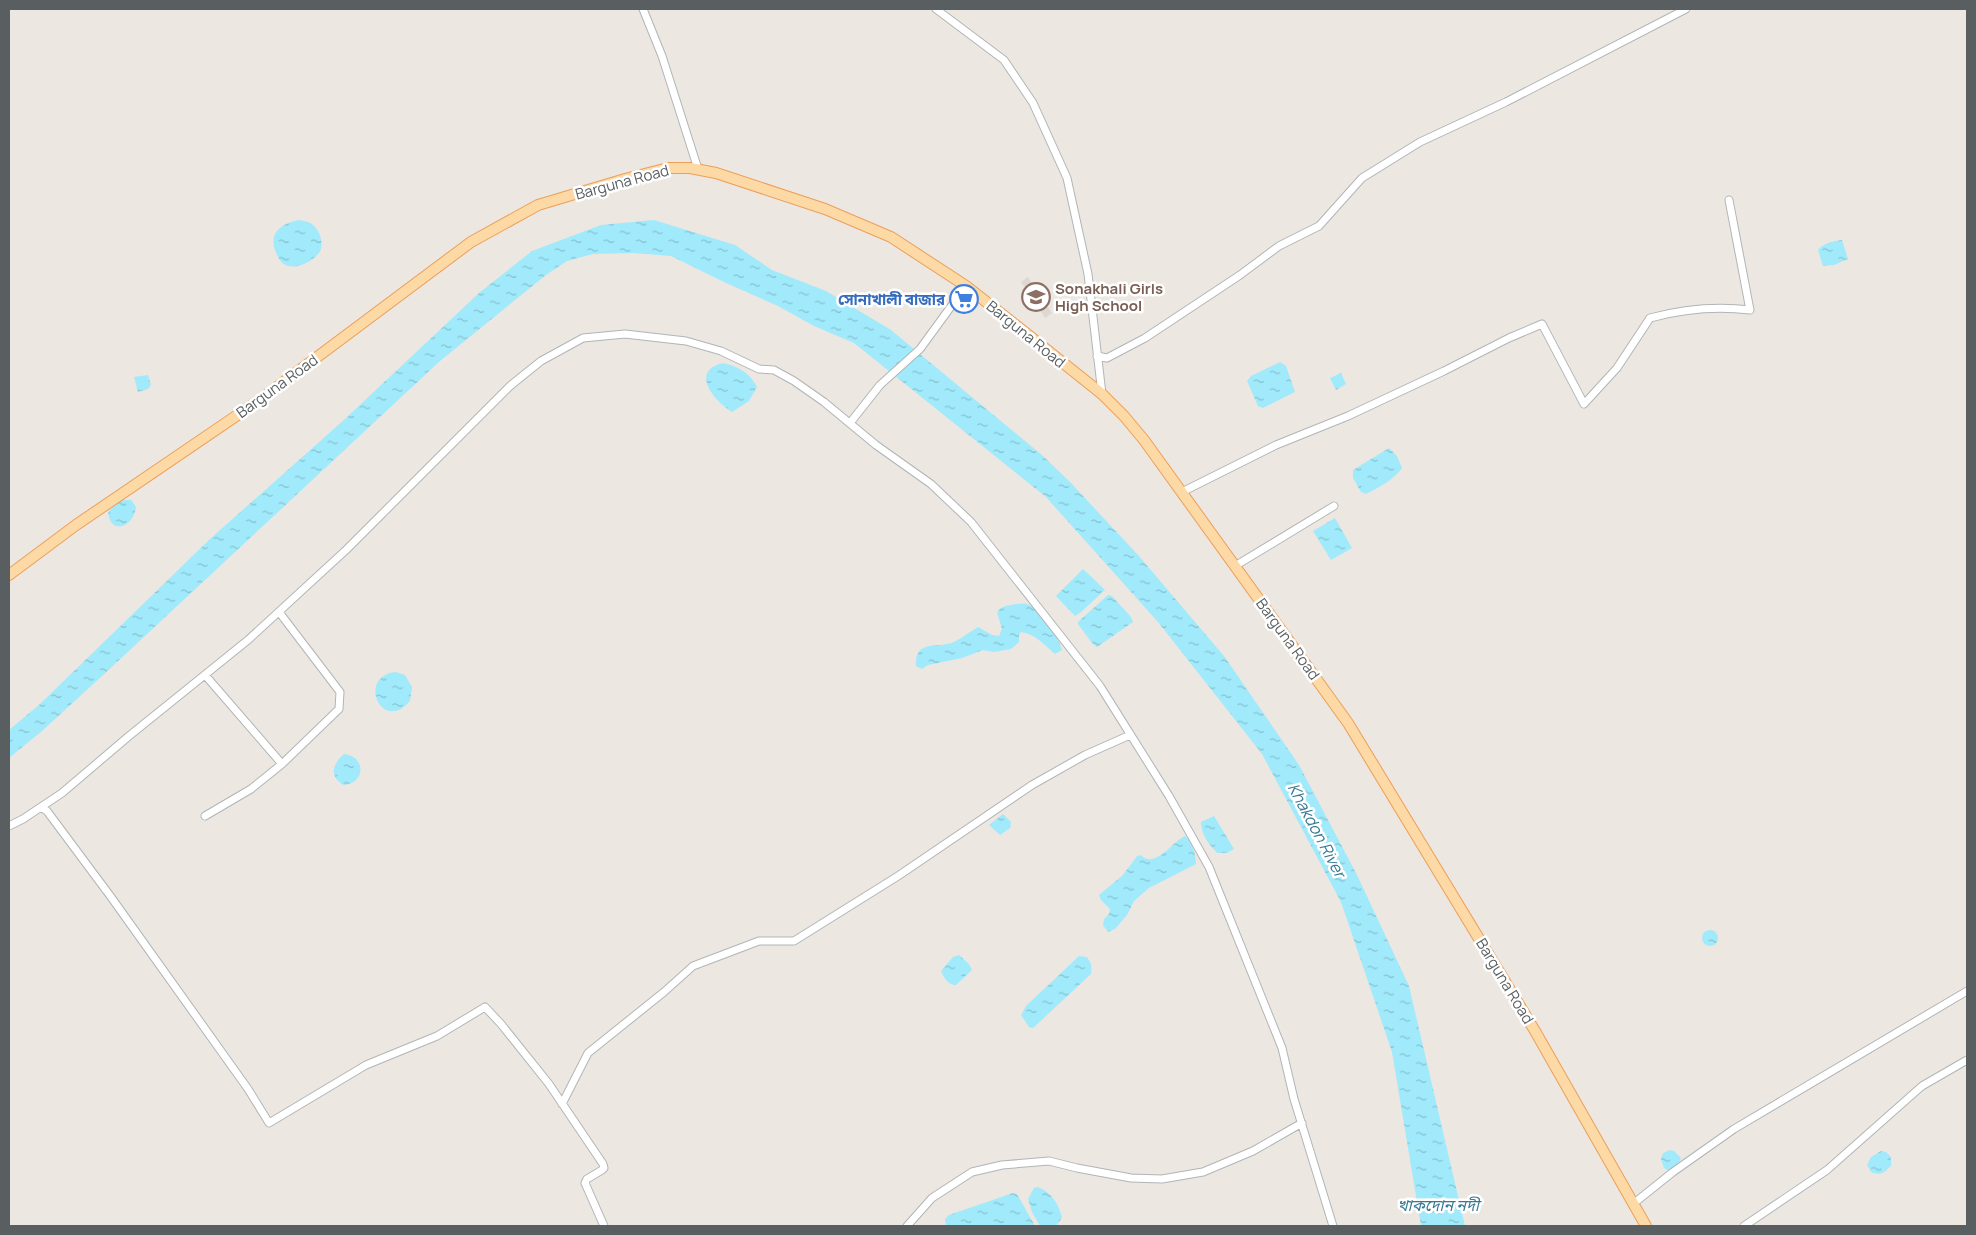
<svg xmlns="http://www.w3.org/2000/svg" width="1976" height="1235" font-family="Manrope,'Noto Sans Bengali',sans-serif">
<defs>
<pattern id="water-ripples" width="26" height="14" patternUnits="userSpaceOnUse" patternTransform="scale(1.25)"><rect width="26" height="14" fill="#a0eafc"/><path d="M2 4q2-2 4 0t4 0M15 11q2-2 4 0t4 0" fill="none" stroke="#85c1cf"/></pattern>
</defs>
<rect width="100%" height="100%" fill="#ece7e1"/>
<!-- education -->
<path fill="#ded8d2" d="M1028 277 1052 313 1045 318 1021 282Z"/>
<!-- water -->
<path fill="url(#water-ripples)" d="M299 220C302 221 307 221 310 223 320 228 325 245 319 253 312 262 294 271 284 264 281 263 279 258 277 255 267 235 279 224 299 220Z
M654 220 735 245 772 270 826 291 891 330 1043 456 1070 482 1138 555 1224 656 1299 765 1357 875 1409 986 1465 1226H1421L1392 1052 1341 902 1262 754 1158 622 1046 497 854 343 814 326 778 306 726 283 671 256 633 253 593 254 567 261 546 275 440 361 102 676 42 731 9 758V730L39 705 210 539 345 419 479 293 532 251 601 225Z
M1842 240 1848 259 1834 265 1823 266 1818 250C1824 243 1833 241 1842 240Z
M1280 362 1286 366 1295 392 1263 408 1258 406 1247 381 1251 376Z
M723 363C739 367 749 372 757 387L749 401 732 412C714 401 689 371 723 363Z
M1341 373 1346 384 1336 390 1330 378Z
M148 375 151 385 148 389 138 392 134 377Z
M1389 448 1397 456 1402 468C1395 479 1378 488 1366 494L1361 492 1353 478V470Z
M120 500H131L136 507C134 526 111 537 108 512Z
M1335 518 1352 548 1331 560 1313 531Z
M1083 569 1105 590 1081 612 1075 616 1056 596Z
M1108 595 1112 596 1131 617 1133 622 1097 647 1092 643 1078 624V622Z
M1018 604C1021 604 1024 603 1027 604 1039 607 1059 638 1062 650L1055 654C1044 645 1036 634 1021 632L1019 635V642L1011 649 994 652 983 650 962 658 928 665 922 669 916 666C914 638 940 649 954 642 962 638 969 632 978 627L992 635 999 636 1002 629 997 612C1002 605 1010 605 1018 604Z
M396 672 405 675 412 687 410 701C406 705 401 711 394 711 374 714 364 675 396 672Z
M344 754C366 756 366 783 344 785 329 777 332 764 344 754Z
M1003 814 1011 822 1010 828 1000 835 989 825Z
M1214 816 1234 849 1227 853H1217C1209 844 1201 835 1201 822Z
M1185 836C1192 842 1196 855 1196 864L1149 888 1134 901 1127 915 1115 929 1108 932 1103 925 1104 919 1109 914 1110 909 1101 900 1099 895 1123 875 1137 856 1141 855C1154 870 1172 842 1185 836Z
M1702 938a8 8 0 1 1 16 0a8 8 0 1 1-16 0Z
M959 955 969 964 972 970 956 985C948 985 944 978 941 971L953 957Z
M1079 956 1087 957C1091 963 1092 966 1091 974L1033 1028 1029 1027 1021 1015 1026 1006Z
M1670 1150 1674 1151 1681 1158 1678 1165 1671 1172 1664 1168 1661 1159 1663 1153Z
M1881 1151 1886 1152 1891 1157V1166C1884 1173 1880 1176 1871 1172L1867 1165 1871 1157Z
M1038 1187C1051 1192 1059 1204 1062 1218L1056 1226H1040L1032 1212 1028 1199 1034 1188Z
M1013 1193 1017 1194 1035 1226H946L945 1219 949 1215Z"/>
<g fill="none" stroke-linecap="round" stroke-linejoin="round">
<defs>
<path id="minor" d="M643 9 662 56 698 169
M936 9 1004 60 1033 103 1067 178 1088 274 1102 394
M1097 356 1107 358 1145 338 1240 275 1279 246 1319 226 1362 178 1420 142 1506 102 1686 9
M850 423 880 385 920 349 966 286
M1182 492 1276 445 1348 416 1444 371 1509 338 1542 324 1584 404 1617 368 1650 318C1683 309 1716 306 1750 310L1729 200
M1235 566 1334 506
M205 675 282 764
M41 807 47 811 111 897 248 1089 269 1123 366 1065 437 1036 485 1007 501 1024 549 1084 603 1164 604 1168 602 1170 587 1179 585 1183 604 1226
M205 816 251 789 282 764 339 709 340 692 279 612
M9 826 23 819 62 793 129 736 248 640 346 550 510 386 541 361 583 338 625 334 686 341 721 351 759 369 774 370 794 381 824 402 876 445 931 484 971 522 1100 686 1169 796 1209 867 1282 1048 1294 1099 1333 1226
M562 1104 588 1053 664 992 693 966 759 941H794L898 876 1032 785 1085 755 1130 735
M1633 1204 1673 1172 1734 1129 1967 991
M907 1226 932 1198 972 1172 1002 1165 1049 1161 1077 1168 1131 1178 1162 1179 1203 1172 1253 1151 1302 1123
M1744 1226 1827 1170 1922 1086 1967 1060"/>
<path id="primary" d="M9 575 76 525 261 399 471 242 538 205 625 179 668 168H690L716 173 825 209 891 237 966 286 1027 334 1102 394 1124 416 1144 440 1348 723 1535 1031 1646 1226"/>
</defs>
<!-- minor casing -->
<use href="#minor" stroke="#b1b5b8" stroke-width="9"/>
<!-- primary casing -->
<use href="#primary" stroke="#ec9f59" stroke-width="12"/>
<!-- minor -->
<use href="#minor" stroke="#fff" stroke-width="7"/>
<!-- primary -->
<use href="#primary" stroke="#fcd9a5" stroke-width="10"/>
</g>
<!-- icons -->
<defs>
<symbol id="university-ring" viewBox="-11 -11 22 22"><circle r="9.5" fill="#fff" stroke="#8d6e63" stroke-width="1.5"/><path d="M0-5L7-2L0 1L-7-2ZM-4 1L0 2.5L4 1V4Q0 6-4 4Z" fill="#8d6e63"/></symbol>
<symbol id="supermarket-ring" viewBox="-11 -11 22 22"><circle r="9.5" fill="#fff" stroke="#3f7fe0" stroke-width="1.5"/><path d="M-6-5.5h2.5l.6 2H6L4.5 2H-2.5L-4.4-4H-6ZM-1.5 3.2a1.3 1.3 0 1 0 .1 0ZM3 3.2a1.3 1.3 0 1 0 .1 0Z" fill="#3f7fe0"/></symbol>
</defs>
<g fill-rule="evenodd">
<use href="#university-ring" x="1020" y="281" width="32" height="32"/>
<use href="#supermarket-ring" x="948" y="283" width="32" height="32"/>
</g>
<g text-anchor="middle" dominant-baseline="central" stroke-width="5" stroke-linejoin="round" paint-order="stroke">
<!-- street labels -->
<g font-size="15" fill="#595f61" stroke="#fff">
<text transform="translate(622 182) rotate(-15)">Barguna Road</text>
<text transform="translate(1026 334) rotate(39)">Barguna Road</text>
<text transform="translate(277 386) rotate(-36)">Barguna Road</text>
<text transform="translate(1288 639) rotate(54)">Barguna Road</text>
<text transform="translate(1505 981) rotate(59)">Barguna Road</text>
</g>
<!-- education labels -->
<g font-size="15" font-weight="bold" fill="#785e54" stroke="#fff" text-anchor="start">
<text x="1055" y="288">Sonakhali Girls<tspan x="1055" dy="17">High School</tspan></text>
</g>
<!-- shop labels -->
<g font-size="15" font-weight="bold" fill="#366cbe" stroke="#fff" text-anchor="end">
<text x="945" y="299">সোনাখালী বাজার</text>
</g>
<!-- water labels -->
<g font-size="16" font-style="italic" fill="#377a93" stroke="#fff">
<text transform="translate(1317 830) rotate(62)">Khakdon River</text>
<text x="1438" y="1205">খাকদোন নদী</text>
</g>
</g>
<!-- border -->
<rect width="1976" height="1235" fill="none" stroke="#595f61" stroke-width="20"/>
</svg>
